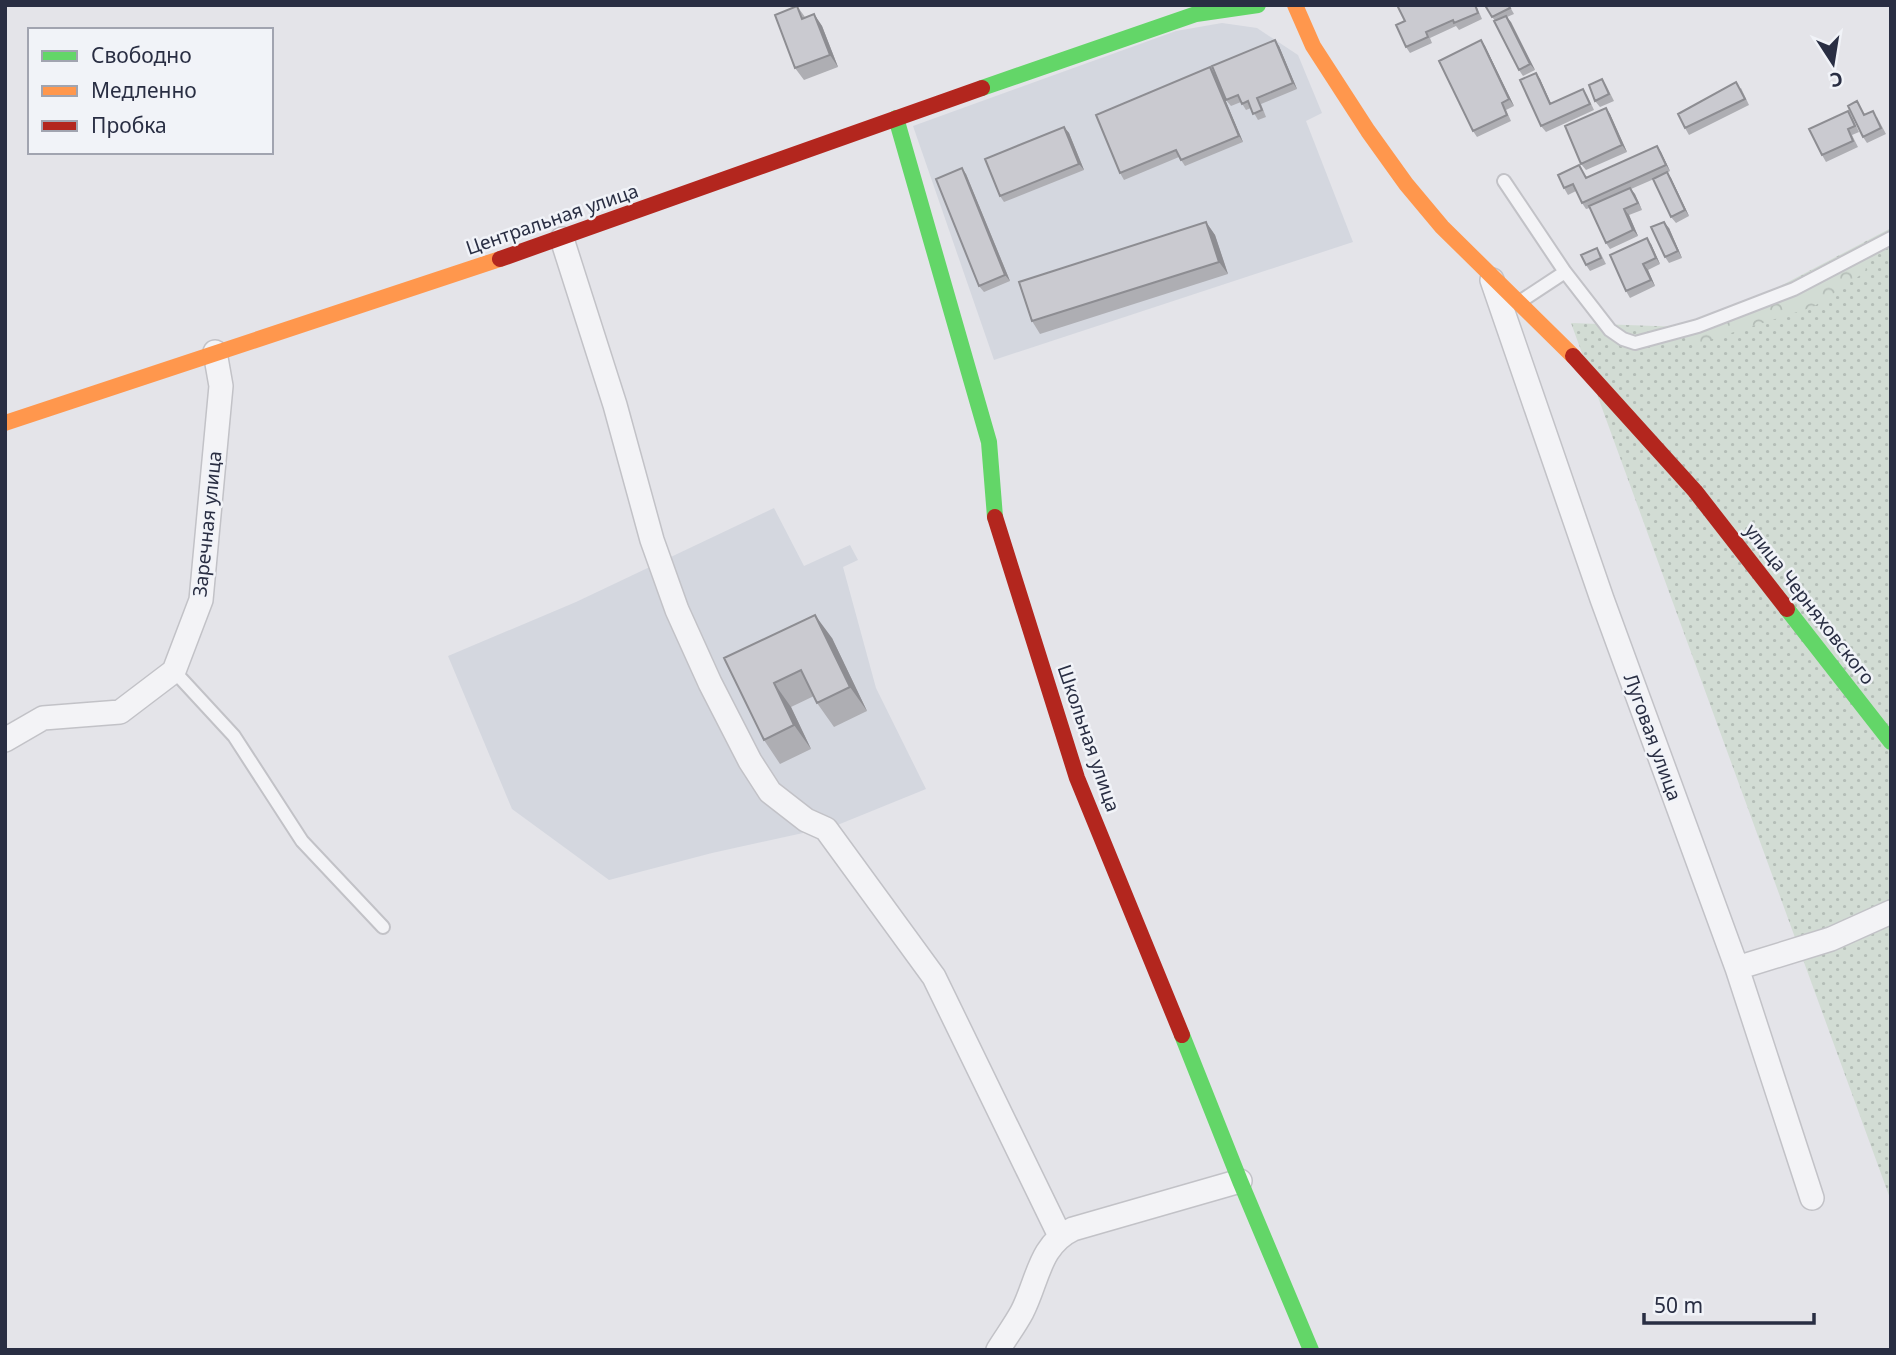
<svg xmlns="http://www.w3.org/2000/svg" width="1896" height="1355" font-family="'Noto Sans',sans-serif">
<defs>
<pattern id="green-dots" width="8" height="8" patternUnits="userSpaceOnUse" patternTransform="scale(1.75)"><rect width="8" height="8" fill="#d2dcd4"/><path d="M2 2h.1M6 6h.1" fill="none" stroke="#b4bdb7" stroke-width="1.8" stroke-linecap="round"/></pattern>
<pattern id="forest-crowns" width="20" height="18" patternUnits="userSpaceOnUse" patternTransform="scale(1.75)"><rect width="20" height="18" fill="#d2dcd4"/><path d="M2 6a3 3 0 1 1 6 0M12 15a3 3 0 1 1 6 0" fill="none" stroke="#b4bdb7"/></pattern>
</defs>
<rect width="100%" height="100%" fill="#e4e4e9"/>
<!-- built -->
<path fill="#d4d7df" d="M1222 23 1257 28 1298 55 1322 113 1306 121 1353 242 994 360 913 126 1176 31Z
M774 508 804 566 850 545 858 560 843 567 876 688 926 789 835 826 712 853 609 880 512 809 448 656 576 602Z"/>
<!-- green -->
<path fill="url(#green-dots)" d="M1891 228V1201L1571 323 1683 327 1771 291Z"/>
<!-- forest -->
<path fill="url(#forest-crowns)" d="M1859 258 1867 262 1865 272 1813 307 1693 345 1684 335Z"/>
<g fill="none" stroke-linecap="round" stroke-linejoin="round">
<defs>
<path id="lane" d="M1504 181 1565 272 1610 330 1623 339 1635 343 1698 326 1794 289 1891 238
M1521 301 1565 272
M174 671 234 736 302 841 383 927"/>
<path id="street" d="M562 239 615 405 652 540 677 610 710 683 750 761 770 792 806 820 826 829 934 977 1060 1236
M1492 280 1602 599 1737 968 1812 1198
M5 740 43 718 120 712 174 671 201 600 221 386 215 352
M1737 968 1831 939 1891 912
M998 1350C1006 1337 1015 1325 1022 1312 1038 1281 1039 1245 1073 1229L1240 1181"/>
</defs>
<!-- lane casing -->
<use href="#lane" stroke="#c2c2c7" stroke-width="16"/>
<!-- street casing -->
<use href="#street" stroke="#c2c2c7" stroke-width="26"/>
<!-- lane -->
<use href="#lane" stroke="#f3f3f6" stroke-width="12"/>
<!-- street -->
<use href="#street" stroke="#f3f3f6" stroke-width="23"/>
<!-- fast -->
<path stroke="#63d668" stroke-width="16" d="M982 88 1196 14 1258 5
M896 118 989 442 995 517
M1787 609 1891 742
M1182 1035 1240 1181 1311 1350"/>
<!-- slow -->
<path stroke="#ff974d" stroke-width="16" d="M1295 5 1313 46 1368 131 1406 184 1442 227 1573 356
M5 423 500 259"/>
<!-- jam -->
<path stroke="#b3261e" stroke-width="16" d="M500 259 982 88
M1573 356 1695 491 1787 609
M995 517 1077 778 1182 1035"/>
</g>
<!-- wall -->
<path fill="#aeaeb3" d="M1476 5 1482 19 1459 30 1456 26 1430 38 1432 43 1410 53 1406 47 1396 25Z
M1484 5H1509L1514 14 1507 17 1535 70 1523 76 1519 70 1495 21Z
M797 6 805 17 814 14 822 26 838 67 804 80 795 68Z
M1481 40 1485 46 1514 106 1506 110 1511 121 1477 137 1473 131Z
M1279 46 1297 89 1261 104 1266 117 1258 120 1251 108 1246 110 1241 102 1231 106 1226 100Z
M1210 67 1214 73 1243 142 1185 166 1179 157 1124 180 1120 173Z
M1536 73 1540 79 1551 104 1583 89 1587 95 1594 110 1546 132 1541 126Z
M1602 79 1606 85 1614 101 1600 107 1595 101Z
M1741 88 1749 105 1689 135 1685 128Z
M1606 108 1610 114 1627 152 1586 170 1581 164Z
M1861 108 1865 115 1877 117 1886 134 1867 143 1863 137Z
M1852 117 1859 132 1852 135 1858 147 1826 162 1822 155Z
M1064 127 1069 133 1084 170 1004 202 1000 196Z
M1657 146 1661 152 1670 171 1667 173 1671 178 1689 216 1676 223 1671 217 1654 179 1631 189 1642 210 1629 215 1638 236 1610 249 1606 243 1590 208 1586 209 1582 203 1576 191 1568 195 1564 188 1579 165 1587 178Z
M966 174 1010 281 984 292 979 286Z
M1206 222 1215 235 1228 274 1040 334 1032 321Z
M1669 228 1682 258 1669 263 1665 257Z
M1651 244 1660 264 1648 270 1655 286 1630 298 1626 291Z
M1597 248 1601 254 1606 264 1590 271 1586 265Z
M832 638 867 711 834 727 817 703 814 696 791 707 811 749 780 764 764 740 724 658Z"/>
<!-- shaded-wall -->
<path fill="#8d8d92" d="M814 14 822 26 838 67 830 55Z
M1506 16 1511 22 1535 70 1530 64Z
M1275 40 1279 46 1297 89 1293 83Z
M1481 40 1485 46 1514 106 1509 99Z
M1210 67 1214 73 1243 142 1239 136Z
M1536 73 1540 79 1554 110 1550 104Z
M1606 108 1610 114 1627 152 1622 145Z
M1064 127 1069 133 1084 170 1079 164Z
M1657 146 1661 152 1670 171 1666 165Z
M962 168 966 174 1010 281 1005 275Z
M1667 172 1671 178 1689 216 1685 210Z
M1630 188 1635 194 1642 210 1638 203Z
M1624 209 1629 215 1638 236 1633 230Z
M1206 222 1215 235 1228 274 1219 262Z
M1664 222 1669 228 1682 258 1678 251Z
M1647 238 1651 244 1660 264 1656 258Z
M1643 264 1648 270 1655 286 1651 280Z
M815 615 832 638 867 711 850 687Z
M774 683 791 707 811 749 794 725Z"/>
<!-- building -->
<path fill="#cacad0" stroke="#8d8d92" stroke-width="2" d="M1397 5H1475L1478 13 1454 23 1453 20 1426 32 1428 37 1406 47 1396 25 1405 21Z
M1488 5H1508L1510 8 1492 17 1486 7Z
M797 6 802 19 814 14 830 55 795 68 775 15Z
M1506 16 1530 64 1519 70 1494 21Z
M1275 40 1293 83 1257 98 1262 110 1253 114 1248 101 1242 104 1238 95 1226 100 1212 66Z
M1481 40 1509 99 1502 103 1507 115 1473 131 1439 61Z
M1210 67 1239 136 1181 160 1176 150 1120 173 1096 115Z
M1536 73 1550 104 1583 89 1590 104 1541 126 1520 80Z
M1602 79 1609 94 1595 101 1589 85Z
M1736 82 1745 99 1685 128 1678 114Z
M1857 101 1864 115 1873 111 1881 128 1863 137 1848 106Z
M1606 108 1622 145 1581 164 1565 126Z
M1848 111 1855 126 1848 129 1853 141 1822 155 1809 129Z
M1064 127 1079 164 1000 196 985 159Z
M1657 146 1666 165 1582 203 1573 184 1564 188 1558 175 1579 165 1586 178Z
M962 168 1005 275 979 286 936 179Z
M1667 172 1685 210 1671 217 1653 179Z
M1630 188 1638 203 1624 209 1633 230 1606 243 1589 206Z
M1206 222 1219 262 1032 321 1019 282Z
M1664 222 1678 251 1665 257 1651 227Z
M1647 238 1656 258 1643 264 1651 280 1626 291 1610 255Z
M1597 248 1601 258 1586 265 1581 255Z
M815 615 850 687 817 703 801 670 774 683 794 725 764 740 724 658Z"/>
<g text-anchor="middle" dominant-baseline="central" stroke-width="5" stroke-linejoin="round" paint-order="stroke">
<!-- street labels -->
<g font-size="19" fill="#292e43" stroke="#f1f3f8">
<text transform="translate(552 219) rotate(-19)">Центральная улица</text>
<text transform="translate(207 524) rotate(-84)">Заречная улица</text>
<text transform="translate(1810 604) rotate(52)">улица Черняховского</text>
<text transform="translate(1653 737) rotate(70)">Луговая улица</text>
<text transform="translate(1089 738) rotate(71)">Школьная улица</text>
</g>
</g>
<!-- border -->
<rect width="1896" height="1355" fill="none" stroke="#292e43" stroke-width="14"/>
<!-- legend -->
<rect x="28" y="28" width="245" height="126" fill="#f1f3f8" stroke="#a1a4b0" stroke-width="2"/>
<rect x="42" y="51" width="35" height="10" fill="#63d668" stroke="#a1a4b0" stroke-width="2"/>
<text x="91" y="63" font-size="21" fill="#292e43">Свободно</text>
<rect x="42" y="86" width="35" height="10" fill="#ff974d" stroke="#a1a4b0" stroke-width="2"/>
<text x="91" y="98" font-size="21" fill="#292e43">Медленно</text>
<rect x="42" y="121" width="35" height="10" fill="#b3261e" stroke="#a1a4b0" stroke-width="2"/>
<text x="91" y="133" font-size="21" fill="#292e43">Пробка</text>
<!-- north arrow -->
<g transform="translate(1833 63) rotate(168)" stroke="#f1f3f8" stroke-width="5" paint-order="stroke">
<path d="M0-5L12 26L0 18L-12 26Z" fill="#292e43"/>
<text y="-10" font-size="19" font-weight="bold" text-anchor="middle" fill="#292e43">С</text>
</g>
<!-- scale -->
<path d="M1644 1313v10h170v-10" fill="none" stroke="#292e43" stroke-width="3.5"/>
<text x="1654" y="1313" font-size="21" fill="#292e43" stroke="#f1f3f8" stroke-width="5" paint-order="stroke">50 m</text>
</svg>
